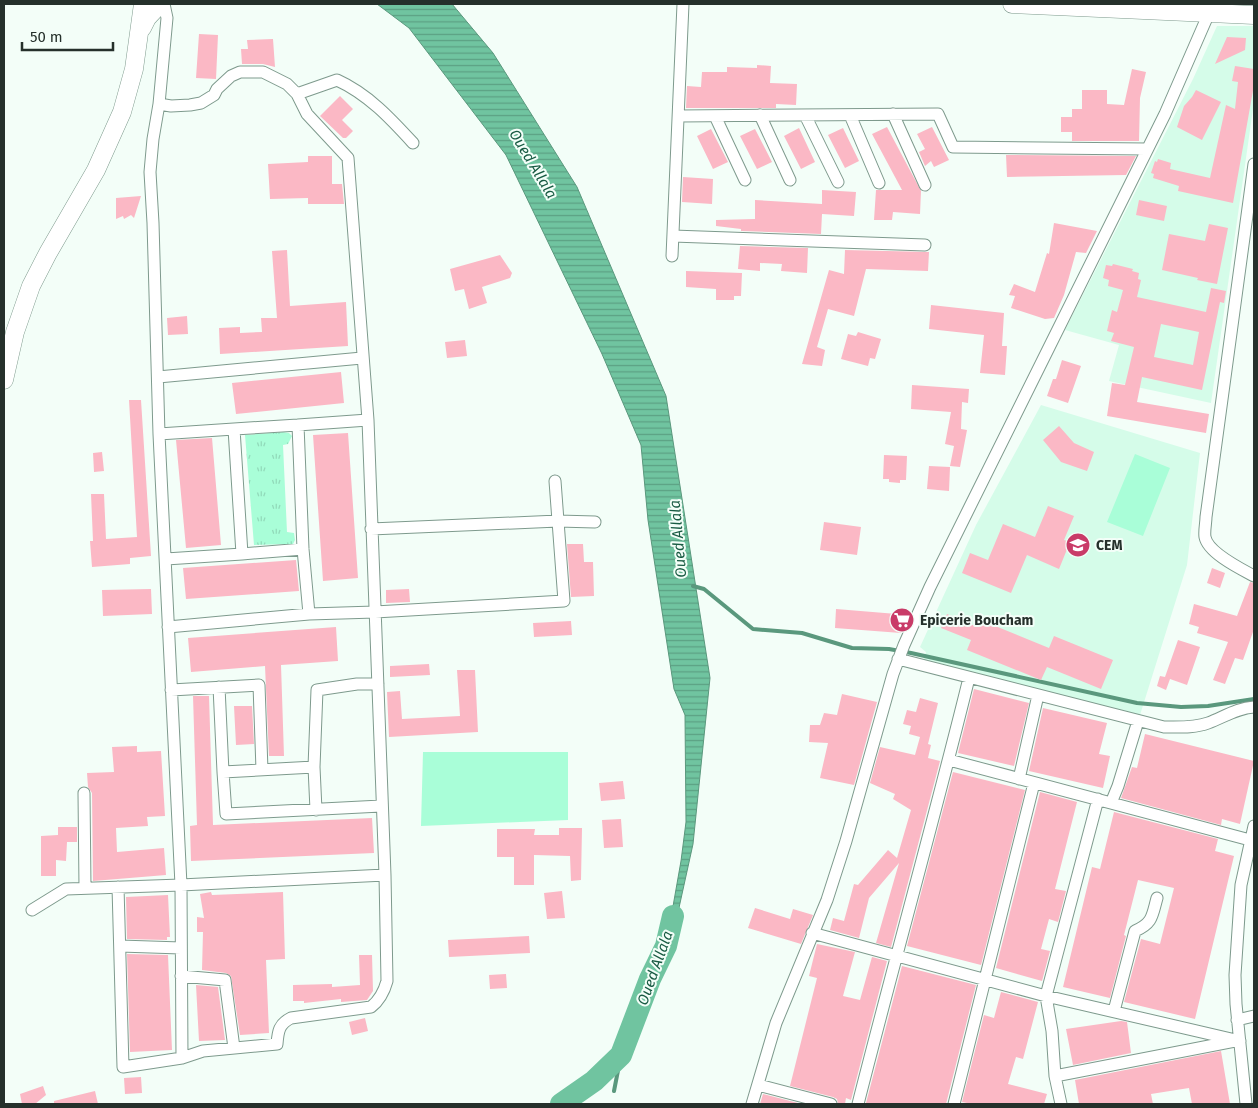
<svg xmlns="http://www.w3.org/2000/svg" width="1258" height="1108" font-family="'Fira Sans',sans-serif">
<defs>
<pattern id="grass-tufts" width="24" height="20" patternUnits="userSpaceOnUse" patternTransform="scale(1.25)"><rect width="24" height="20" fill="#a9fed8"/><path d="M3 7l-1-3M5 7V3M7 7l1-3M15 17l-1-3M17 17v-4M19 17l1-3" fill="none" stroke="#91daba"/></pattern>
<pattern id="water-rules" width="6" height="5" patternUnits="userSpaceOnUse" patternTransform="scale(1.25)"><rect width="6" height="5" fill="#70c4a0"/><path d="M0 2.5h6" fill="none" stroke="#5ca083"/></pattern>
</defs>
<rect width="100%" height="100%" fill="#f3fef8"/>
<!-- built -->
<path fill="#d5fce9" d="M1217 26H1254V102L1211 403 1109 381 1119 345 1065 330 1193 79Z
M1041 405 1200 453 1187 565 1140 715 923 662 926 652 920 647 976 525Z"/>
<!-- grass -->
<path fill="url(#grass-tufts)" d="M283 432 289 433 292 436 288 444 283 445 287 532 294 533 295 540 293 544H289L254 545 245 435Z"/>
<!-- green -->
<path fill="#a9fed8" d="M1135 454 1170 468 1143 536 1107 522Z
M423 752H568V820L421 826Z"/>
<!-- water -->
<path fill="url(#water-rules)" stroke="#5a987d" d="M377 4H452L493 53 577 187 666 396 710 678 693 844 673 935 666 946 681 861 686 822 685 715 674 689 648 520 641 445 602 354 506 155 409 28Z"/>
<g fill="none" stroke-linecap="round" stroke-linejoin="round">
<!-- stream -->
<path stroke="#5a987d" stroke-width="4" d="M693 586 704 589 753 629 802 633 852 648 889 649 911 653 1137 703 1181 707 1208 706 1254 699
M614 1091 621 1055"/>
<!-- river -->
<path stroke="#70c4a0" stroke-width="22" d="M561 1104 594 1081 621 1055 650 979 666 946 673 916"/>
</g>
<!-- building -->
<path fill="#fbb8c5" fill-rule="evenodd" d="M199 34 218 35 216 79 196 78Z
M1227 37 1246 38 1245 50 1215 64Z
M273 39 275 67 263 64H242L241 49H248L247 40Z
M757 65 771 66 770 83 797 84 796 105 776 104V108H686L687 86 701 87 702 72H727V67L757 68Z
M1235 66 1254 69V85L1233 203 1178 191 1179 186 1153 178 1154 174 1151 173 1155 161 1157 162 1158 159 1171 163 1170 169 1210 178 1226 105 1235 109 1238 82 1232 81Z
M1132 69 1146 72 1140 98 1139 141H1072V132H1061V117H1072V109H1082V90H1107V104L1124 105Z
M1196 90 1221 102 1202 140 1177 127 1184 106 1192 97Z
M340 96 353 109 342 120 353 131 346 138H343L320 116Z
M887 127 921 191 920 214 893 212 892 220H874L876 190H902L872 134Z
M932 127 949 160 934 167 931 161 925 166 919 152 925 149 917 134Z
M799 128 815 162 801 169 784 136Z
M843 128 859 161 845 168 828 135Z
M711 129 728 162 713 169 697 136Z
M755 129 772 162 757 169 740 136Z
M1006 155 1136 156 1126 175 1007 177Z
M308 156H332V184H342L344 204H308V198L270 199 268 164 308 162Z
M683 177 713 179 712 204 682 202Z
M822 190 856 192 854 216 822 214 821 234 741 231V229L716 226V220L755 219V200L822 204Z
M141 196 134 218 131 215 124 219 123 216 116 219V198Z
M1139 200 1167 206 1164 221 1136 215Z
M1054 223 1097 231 1086 253 1076 252 1064 295 1054 318 1045 319 1011 308 1015 296 1009 295 1014 284 1035 292 1047 253 1049 254Z
M1209 224 1228 228 1217 284 1197 280 1198 278 1162 270 1169 234 1205 241Z
M740 246 808 248 807 273 781 271 782 264 760 263V271L738 269Z
M287 250 290 306 346 302 348 346 220 354 219 328 240 327V333L262 332 261 318H277L272 251Z
M845 250 929 252 928 271 866 269 854 316 828 309 817 347 825 350 822 366 802 364 829 270 844 274Z
M500 255 512 273 510 278 482 287 487 303 469 309 464 289 455 291 450 269Z
M1113 264 1133 269 1132 271 1139 273 1138 279 1141 280 1137 297 1206 312 1211 288 1226 291 1224 303 1220 302 1202 390 1142 377 1137 402 1209 414 1206 433 1107 416 1112 383 1125 385 1134 347 1111 341 1114 333 1107 331 1112 310 1117 312 1123 290 1108 286 1109 280 1103 278 1106 265 1112 266ZM1161 324 1199 332 1193 365 1154 357Z
M686 271 742 273 741 296H734V300H716V289L686 287Z
M931 305 1004 313 1002 346H1007L1005 375 980 373 984 335 929 329Z
M187 316 188 334 168 335 167 318Z
M858 332 881 339 875 359 870 358 868 366 841 359 848 334 856 336Z
M465 340 467 356 447 358 445 342Z
M1062 360 1081 366 1068 403 1047 396 1053 379H1056Z
M341 372 344 403 236 414 232 383Z
M912 385 969 389 968 403 962 402 961 429 967 430 960 467 950 466 954 446 945 444 951 412 911 409Z
M129 400H141L151 556 130 558V564L92 567 90 541H93L91 494H104L106 539 137 537Z
M1059 426 1074 443 1094 452 1087 471 1061 462 1043 440Z
M348 433 358 578 323 581 313 435Z
M212 438 221 545 186 548 176 440Z
M102 452 104 471 94 472 93 453Z
M884 455 907 456 906 480H900V483L889 482V479H883Z
M929 466 950 467 949 491 927 489Z
M1048 506 1074 516 1064 540 1070 542 1059 569 1027 555 1011 593 962 573 970 553 988 560 1003 524 1035 537Z
M824 522 861 527 857 555 820 550Z
M567 544H583L584 562H593L594 596 571 597Z
M296 560 299 591 186 599 183 568Z
M1212 568 1225 573 1220 588 1207 583Z
M1250 582 1254 583V629L1243 660 1235 658 1225 684 1213 680 1228 642 1197 633 1199 627 1189 624 1194 604 1237 616Z
M151 589 152 614 103 616 102 590Z
M409 589 410 602 386 603V590Z
M836 609 909 615 901 633 835 628Z
M947 614 975 626 978 619 1049 648 1054 636 1113 660 1101 689 1047 667 1041 680 967 650 971 640 941 628Z
M571 621 572 635 534 637 533 623Z
M336 627 338 661 281 665 284 756H269L265 666 191 672 188 638Z
M1178 640 1200 647 1187 685 1170 679 1166 690 1157 686 1160 676 1165 677Z
M429 664 430 675 390 677V666Z
M457 670H475L478 732 389 737 387 692 400 691 402 719 460 716Z
M974 689 1029 703 1014 766 958 753Z
M842 694 877 702 854 785 820 778 828 743 809 742 810 725H820L824 713 837 715Z
M193 696H209L213 825 372 818 374 853 191 861 190 826 197 825Z
M920 698 938 703 928 744 931 745 928 758 940 761 891 947 876 943 899 863 869 898 859 938 830 930 833 918 844 921 854 884 858 885 888 850 897 858 911 810 893 799 895 794 870 783 880 747 915 755 920 737 909 734 911 726 903 724 907 710 916 712Z
M234 706H252L254 744 236 745Z
M1043 708 1107 723 1099 754 1110 756 1103 788 1029 771Z
M1145 734 1254 761 1240 824 1222 819 1221 825 1121 798 1132 767 1137 768Z
M137 746V752L161 751 165 816 147 817 148 826 116 828 117 852 164 848 166 875 93 881 92 793 88 787 87 773 114 772 112 747Z
M953 772 1025 790 981 965 907 946Z
M623 781 625 799 601 801 599 783Z
M1040 792 1077 802 1055 889 1066 891 1058 922 1049 919 1041 949 1050 951 1042 981 996 968Z
M1114 812 1218 839 1215 851 1234 856 1195 1019 1124 1002 1141 939 1160 944 1174 888 1138 880 1124 935 1126 936 1110 998 1063 987 1092 867 1100 869Z
M621 819 623 847 604 848 602 820Z
M58 827H77V842H67L66 861 56 860V876H41V836L58 835Z
M559 828H582L581 880 571 881 570 856 534 855V885H514V857H497V829H535L534 835H559Z
M562 891 565 918 547 919 544 893Z
M211 892 212 895 283 892 285 959 266 960 269 1033 240 1035 231 976 226 973 202 970 203 932H197V917L204 918 200 894Z
M168 895 170 937H167V940L127 939 126 897Z
M755 908 790 919 793 909 813 915 801 944 748 928Z
M529 936 530 953 449 957 448 940Z
M817 944 855 952 843 996 860 1000 872 957 887 961 851 1100 846 1098 845 1104H838L837 1099 833 1097 790 1086 817 978 809 976Z
M127 954 168 955 172 1050 130 1052Z
M359 955H372L373 991 367 1000 341 1002V999L304 1003V1001H293V985L332 984V987L360 985Z
M902 966 976 985 946 1104 866 1103Z
M506 974 507 988 490 989 489 975Z
M196 985 218 987 225 1040 199 1041Z
M1001 992 1038 1002 1023 1059 1016 1057 1008 1084 1047 1094 1044 1104H972L962 1102 984 1015 994 1018Z
M365 1018 368 1031 352 1035 349 1022Z
M1121 1021 1127 1022 1131 1053 1073 1065 1066 1029Z
M1221 1051 1230 1104H1192L1189 1088 1151 1094 1153 1104H1079L1075 1080Z
M141 1077 142 1093 125 1094 124 1078Z
M43 1086 46 1095 35 1104H22L20 1094Z
M95 1091 98 1104H54V1101Z
M763 1094 802 1104H760Z"/>
<g fill="none" stroke-linecap="round" stroke-linejoin="round">
<defs>
<path id="minor" d="M164 4 167 18 159 104 153 139 150 172 153 223 159 434 181 885 182 1058
M297 94 337 80C368 94 391 119 413 143
M893 114 925 185
M760 115 790 180
M805 115 838 182
M850 115 879 183
M679 116 938 114 953 147 1147 149
M715 116 745 180
M1254 164 1206 517C1206 523 1204 531 1205 537 1208 553 1241 569 1254 576
M673 236 925 245
M672 256 683 4
M158 377 362 358
M298 425 234 429 242 554 303 549
M159 434 234 429
M371 529 558 521 595 522
M166 559 242 554
M309 614 375 612 564 601 555 481
M168 627 309 614 303 549 298 425 368 420
M898 659 1164 727C1179 727 1195 728 1208 723 1224 717 1237 708 1254 707
M219 687 223 772
M171 690 259 685 262 770
M949 760 1250 840
M314 767 223 772 226 814 381 806
M1019 779 1038 695
M84 793 85 888
M1111 803 1118 786 1138 721
M316 810 314 767 317 690 357 684H378
M118 887 123 1067 182 1058 203 1051 277 1044C278 1031 279 1024 291 1018L371 1007C380 1000 384 992 387 981L385 875 368 420 348 158 307 114 297 94 287 84 263 72H240L231 76 217 89 214 95 201 103 190 105 171 106 159 104
M32 910 66 889 181 885 385 875
M812 933 1046 996 1240 1041
M120 946 181 948
M181 976 225 980 234 1048
M1114 1011 1135 931C1153 923 1152 916 1157 898
M1237 1020 1254 1016
M1055 1076 1235 1041
M758 1085 831 1104
M752 1104 776 1023 827 900 846 841 893 674 904 645 930 587 1165 114 1209 13
M858 1104C894 962 934 820 969 678
M954 1104 1034 783
M1061 1104 1055 1076 1052 1031 1046 996 1098 799
M1246 1104 1236 1004 1235 975 1241 885 1254 826"/>
<path id="primary" d="M1012 4 1254 15
M142 28 147 18 159 5
M4 380 15 332 31 286 48 253 96 170 122 112 134 69 143 4"/>
</defs>
<!-- minor casing -->
<use href="#minor" stroke="#7e9a8d" stroke-width="13"/>
<!-- primary casing -->
<use href="#primary" stroke="#7e9a8d" stroke-width="19"/>
<!-- minor -->
<use href="#minor" stroke="#fff" stroke-width="11"/>
<!-- primary -->
<use href="#primary" stroke="#fff" stroke-width="18"/>
</g>
<!-- icons -->
<defs>
<symbol id="school-disc" viewBox="-11 -11 22 22"><circle r="9.5" fill="#c93b68" stroke="#f3fef8"/><path d="M0-5L7-2L0 1L-7-2ZM-4 1L0 2.5L4 1V4Q0 6-4 4Z" fill="#fff"/></symbol>
<symbol id="supermarket-disc" viewBox="-11 -11 22 22"><circle r="9.5" fill="#c93b68" stroke="#f3fef8"/><path d="M-6-5.5h2.5l.6 2H6L4.5 2H-2.5L-4.4-4H-6ZM-1.5 3.2a1.3 1.3 0 1 0 .1 0ZM3 3.2a1.3 1.3 0 1 0 .1 0Z" fill="#fff"/></symbol>
</defs>
<g fill-rule="evenodd">
<use href="#school-disc" x="1064" y="531" width="28" height="28"/>
<use href="#supermarket-disc" x="888" y="606" width="28" height="28"/>
</g>
<g text-anchor="middle" dominant-baseline="central" stroke-width="4" stroke-linejoin="round" paint-order="stroke">
<!-- poi labels -->
<g font-size="14" font-weight="bold" fill="#25302b" stroke="#f3fef8" text-anchor="start">
<text x="1096" y="545">CEM</text>
<text x="920" y="620">Epicerie Boucham</text>
</g>
<!-- water labels -->
<g font-size="15" font-style="italic" fill="#195b43" stroke="#f3fef8">
<text transform="translate(533 164) rotate(59)">Oued Allala</text>
<text transform="translate(678 539) rotate(-95)">Oued Allala</text>
<text transform="translate(655 968) rotate(-70)">Oued Allala</text>
</g>
</g>
<!-- border -->
<rect width="1258" height="1108" fill="none" stroke="#25302b" stroke-width="10"/>
<!-- scale -->
<path d="M22 42v8h91v-8" fill="none" stroke="#25302b" stroke-width="2.5"/>
<text x="30" y="42" font-size="15" fill="#25302b" stroke="#f3fef8" stroke-width="4" paint-order="stroke">50 m</text>
</svg>
